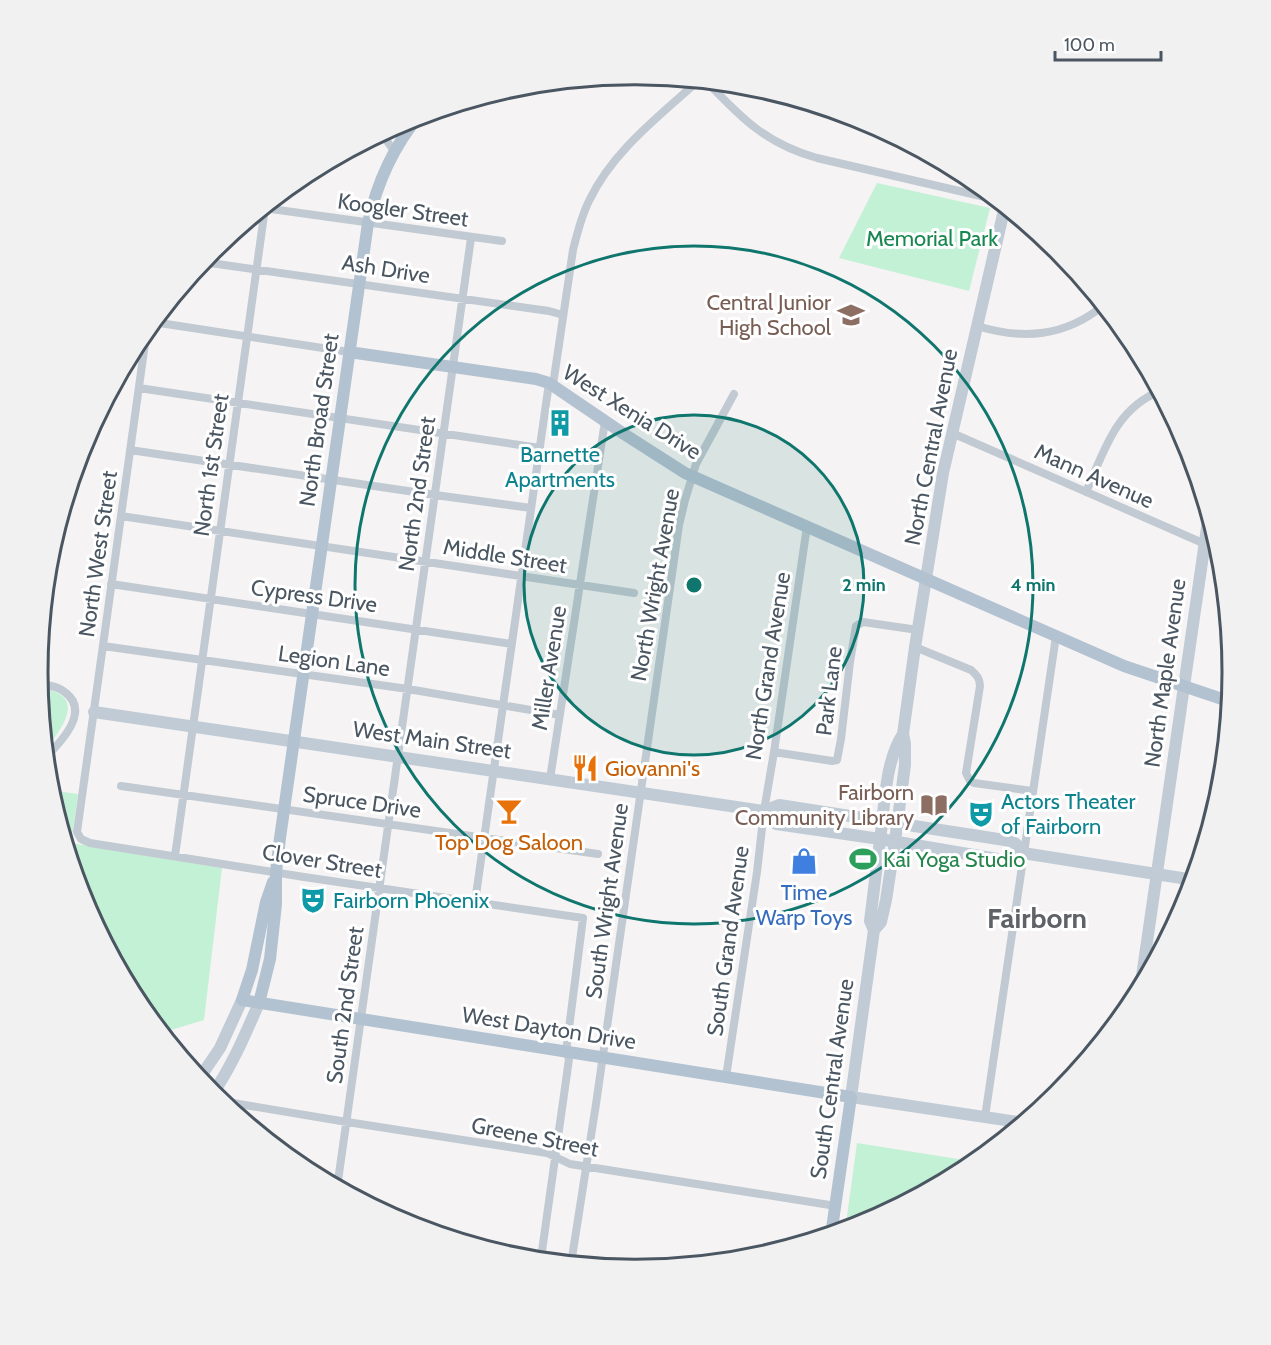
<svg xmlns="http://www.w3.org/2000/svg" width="1271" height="1345" font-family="Cabin,sans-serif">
<rect width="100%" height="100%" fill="#f5f3f3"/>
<!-- green -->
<path fill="#c3f1d5" d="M877 183 990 208 969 291 839 258Z
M39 689C87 692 65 727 45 749Z
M49 790 78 794 71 843 222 868 204 1020 171 1030V1029L161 1032 138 1004 83 901Z
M857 1143 977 1162 967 1170 864 1225 845 1231Z"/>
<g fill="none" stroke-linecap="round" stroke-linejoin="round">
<!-- street -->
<path stroke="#c1cad2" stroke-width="8" d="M707 82C742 119 767 144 817 158L998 200
M383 133 387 141 394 151
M264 208 502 241
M203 262 549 311 563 315
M153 322 349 352
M977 326C1023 340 1065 337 1104 305
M147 329 77 832 81 839 90 843 304 877 583 918 566 1052 569 1059 541 1258
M553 385 573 250C577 234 581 217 589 201 612 152 658 117 698 81
M139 388 540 448
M952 433 1221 551
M130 450 435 495 531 508
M1086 492C1104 452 1115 409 1160 391
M121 516 634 593
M111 584 512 644
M103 646 408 689 560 715
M915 647 971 670C977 675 980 679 980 686L966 773 970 781 974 783 1032 791
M39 685C49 685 58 686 66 693 90 712 61 742 46 757
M774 752 832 761 837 760 841 739 850 662 856 626 863 622 918 630
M550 779 605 421
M121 786 598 854
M175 856 265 208
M475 902 549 383
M726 1077 757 872 764 811 774 752 807 526
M217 1088 227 1102 347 1122 547 1153 570 1164 836 1206
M985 1117 1056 636
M337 1188 471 238
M459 1241 532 1253 546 1262
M571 1264 596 1104 679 525 685 500 696 464 734 394"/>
<!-- secondary -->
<path stroke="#c1cbd6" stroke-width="12" d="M1005 206 943 473 915 647 903 734 905 744V765L895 841 886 900 881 922 874 930 851 1097 1025 1123
M94 712 764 811 779 805 1011 841 1016 844 1023 853
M764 811 776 824 880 839 1009 861 1023 853 1194 880
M874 930 870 921C874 889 878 856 882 824 885 796 887 758 903 734
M1140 990 1209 514
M199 1079 220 1048 242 1000
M212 1095C232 1066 245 1035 259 1003"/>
<!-- primary -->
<path stroke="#b3c2d1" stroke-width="12" d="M349 352 536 379 549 383 624 434 685 473 1124 666 1231 702
M273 882 266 902 252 970 242 1000 851 1097 831 1235
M259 1003 270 959 276 904V872L280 838 368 223C377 183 393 147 419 116"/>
</g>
<!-- distance rings -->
<circle cx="694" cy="585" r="170" fill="#0f766e" fill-opacity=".12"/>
<g fill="none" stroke="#0f766e" stroke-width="3">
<circle cx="694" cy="585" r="170"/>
<circle cx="694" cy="585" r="339"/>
</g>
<!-- icons -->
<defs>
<symbol id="school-bare" viewBox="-9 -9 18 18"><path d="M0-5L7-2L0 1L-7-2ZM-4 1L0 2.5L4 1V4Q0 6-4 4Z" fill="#8d6e63" stroke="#fff" stroke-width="2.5" paint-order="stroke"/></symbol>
<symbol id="building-bare" viewBox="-9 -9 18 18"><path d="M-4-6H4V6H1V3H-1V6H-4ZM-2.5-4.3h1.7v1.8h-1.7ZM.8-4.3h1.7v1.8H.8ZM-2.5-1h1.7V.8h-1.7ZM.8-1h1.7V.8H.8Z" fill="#0f9aa8" stroke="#fff" stroke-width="2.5" paint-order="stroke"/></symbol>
<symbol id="restaurant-bare" viewBox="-9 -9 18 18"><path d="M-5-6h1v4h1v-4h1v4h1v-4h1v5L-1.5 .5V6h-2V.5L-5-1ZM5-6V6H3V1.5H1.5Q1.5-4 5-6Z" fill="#e8710a" stroke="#fff" stroke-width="2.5" paint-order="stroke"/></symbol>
<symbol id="library-bare" viewBox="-9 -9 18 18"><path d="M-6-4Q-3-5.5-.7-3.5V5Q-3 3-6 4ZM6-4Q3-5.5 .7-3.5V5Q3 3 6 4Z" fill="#8d6e63" stroke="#fff" stroke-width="2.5" paint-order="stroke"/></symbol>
<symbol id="bar-bare" viewBox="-9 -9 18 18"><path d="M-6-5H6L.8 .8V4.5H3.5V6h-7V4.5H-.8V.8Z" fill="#e8710a" stroke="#fff" stroke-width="2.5" paint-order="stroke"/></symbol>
<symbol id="theatre-bare" viewBox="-9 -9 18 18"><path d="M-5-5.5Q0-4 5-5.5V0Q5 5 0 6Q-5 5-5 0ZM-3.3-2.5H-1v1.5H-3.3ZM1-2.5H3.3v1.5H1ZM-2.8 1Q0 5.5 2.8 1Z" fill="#0f9aa8" stroke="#fff" stroke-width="2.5" paint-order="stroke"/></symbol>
<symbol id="stadium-bare" viewBox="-9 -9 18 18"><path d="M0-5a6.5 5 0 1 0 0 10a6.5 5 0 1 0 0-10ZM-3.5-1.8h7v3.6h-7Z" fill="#2e9e5b" stroke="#fff" stroke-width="2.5" paint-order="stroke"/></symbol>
<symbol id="shop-bare" viewBox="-9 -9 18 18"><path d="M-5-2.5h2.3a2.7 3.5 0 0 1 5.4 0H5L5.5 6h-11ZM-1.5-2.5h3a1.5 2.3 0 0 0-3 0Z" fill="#3f7fe0" stroke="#fff" stroke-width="2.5" paint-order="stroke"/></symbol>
</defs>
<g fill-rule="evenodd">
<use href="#school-bare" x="832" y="296" width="38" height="38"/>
<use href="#building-bare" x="541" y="404" width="38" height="38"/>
<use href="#restaurant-bare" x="566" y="749" width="38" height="38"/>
<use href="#library-bare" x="915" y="786" width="38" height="38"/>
<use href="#bar-bare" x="490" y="792" width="38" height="38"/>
<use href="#theatre-bare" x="962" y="795" width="38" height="38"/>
<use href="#stadium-bare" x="844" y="840" width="38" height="38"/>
<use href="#shop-bare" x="785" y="842" width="38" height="38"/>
<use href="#theatre-bare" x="294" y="881" width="38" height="38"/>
</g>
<g text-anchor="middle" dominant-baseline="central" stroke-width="6" stroke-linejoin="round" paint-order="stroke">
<!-- street labels -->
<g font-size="22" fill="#4a5661" stroke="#fff">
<text transform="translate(403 210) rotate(8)">Koogler Street</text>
<text transform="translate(386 269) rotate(9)">Ash Drive</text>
<text transform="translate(632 412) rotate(32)">West Xenia Drive</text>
<text transform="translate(319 420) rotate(-82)">North Broad Street</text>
<text transform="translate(931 447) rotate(-79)">North Central Avenue</text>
<text transform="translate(211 465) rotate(-82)">North 1st Street</text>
<text transform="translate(1094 476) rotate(24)">Mann Avenue</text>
<text transform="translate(417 494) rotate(-82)">North 2nd Street</text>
<text transform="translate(98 554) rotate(-82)">North West Street</text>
<text transform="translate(505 556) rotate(9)">Middle Street</text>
<text transform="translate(655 585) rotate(-80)">North Wright Avenue</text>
<text transform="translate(314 596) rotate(8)">Cypress Drive</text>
<text transform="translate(334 661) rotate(8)">Legion Lane</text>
<text transform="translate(768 666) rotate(-81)">North Grand Avenue</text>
<text transform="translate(549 668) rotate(-81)">Miller Avenue</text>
<text transform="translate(1165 673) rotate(-82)">North Maple Avenue</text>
<text transform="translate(829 691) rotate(-83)">Park Lane</text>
<text transform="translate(432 740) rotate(8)">West Main Street</text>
<text transform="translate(362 802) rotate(8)">Spruce Drive</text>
<text transform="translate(322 861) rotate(9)">Clover Street</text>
<text transform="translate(607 901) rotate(-82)">South Wright Avenue</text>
<text transform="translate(728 941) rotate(-82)">South Grand Avenue</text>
<text transform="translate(345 1005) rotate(-82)">South 2nd Street</text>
<text transform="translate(549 1028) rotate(9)">West Dayton Drive</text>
<text transform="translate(832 1079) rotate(-82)">South Central Avenue</text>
<text transform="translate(535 1137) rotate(11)">Greene Street</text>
</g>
<!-- park labels -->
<g font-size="22" fill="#17864f" stroke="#fff">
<text x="932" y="238">Memorial Park</text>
</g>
<!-- education labels -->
<g font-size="22" fill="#785e54" stroke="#fff" text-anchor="end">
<text x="831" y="302">Central Junior<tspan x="831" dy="25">High School</tspan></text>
<text x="914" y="792">Fairborn<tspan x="914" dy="25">Community Library</tspan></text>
</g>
<!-- culture labels -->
<g font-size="22" fill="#0d838f" stroke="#fff" text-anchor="start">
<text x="560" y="454" text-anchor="middle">Barnette<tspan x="560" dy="25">Apartments</tspan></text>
<text x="1001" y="801">Actors Theater<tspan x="1001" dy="25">of Fairborn</tspan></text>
<text x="333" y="900">Fairborn Phoenix</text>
</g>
<!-- food labels -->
<g font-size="22" fill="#c56008" stroke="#fff" text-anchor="start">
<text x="605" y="768">Giovanni's</text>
<text x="509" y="842" text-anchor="middle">Top Dog Saloon</text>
</g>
<!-- leisure labels -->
<g font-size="22" fill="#27864d" stroke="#fff" text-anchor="start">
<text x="883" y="859">Kai Yoga Studio</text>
</g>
<!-- shop labels -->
<g font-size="22" fill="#366cbe" stroke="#fff">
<text x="804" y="892">Time<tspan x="804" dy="25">Warp Toys</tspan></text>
</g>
<!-- district labels -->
<g font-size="28" font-weight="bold" fill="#5f6368" stroke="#fff">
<text x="1037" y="918">Fairborn</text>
</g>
</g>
<!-- crop -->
<path d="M0 0H1271V1345H0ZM48 672a587 587 0 1 1 1174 0a587 587 0 1 1-1174 0Z" fill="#f1f1f2" fill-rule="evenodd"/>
<path fill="none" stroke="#4a5661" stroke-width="3" d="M48 672a587 587 0 1 1 1174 0a587 587 0 1 1-1174 0Z"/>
<circle cx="694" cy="585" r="9" fill="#0f766e" stroke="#fff" stroke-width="3"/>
<g font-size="18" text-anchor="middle" font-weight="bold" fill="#0f766e" stroke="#fff" stroke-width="6" stroke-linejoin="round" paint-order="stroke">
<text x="864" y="591">2 min</text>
<text x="1033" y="591">4 min</text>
</g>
<!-- scale -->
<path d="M1055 51v9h106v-9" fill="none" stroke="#4a5661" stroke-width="3"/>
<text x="1064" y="51" font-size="18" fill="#4a5661" stroke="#ffffff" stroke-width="4.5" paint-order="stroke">100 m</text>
</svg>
